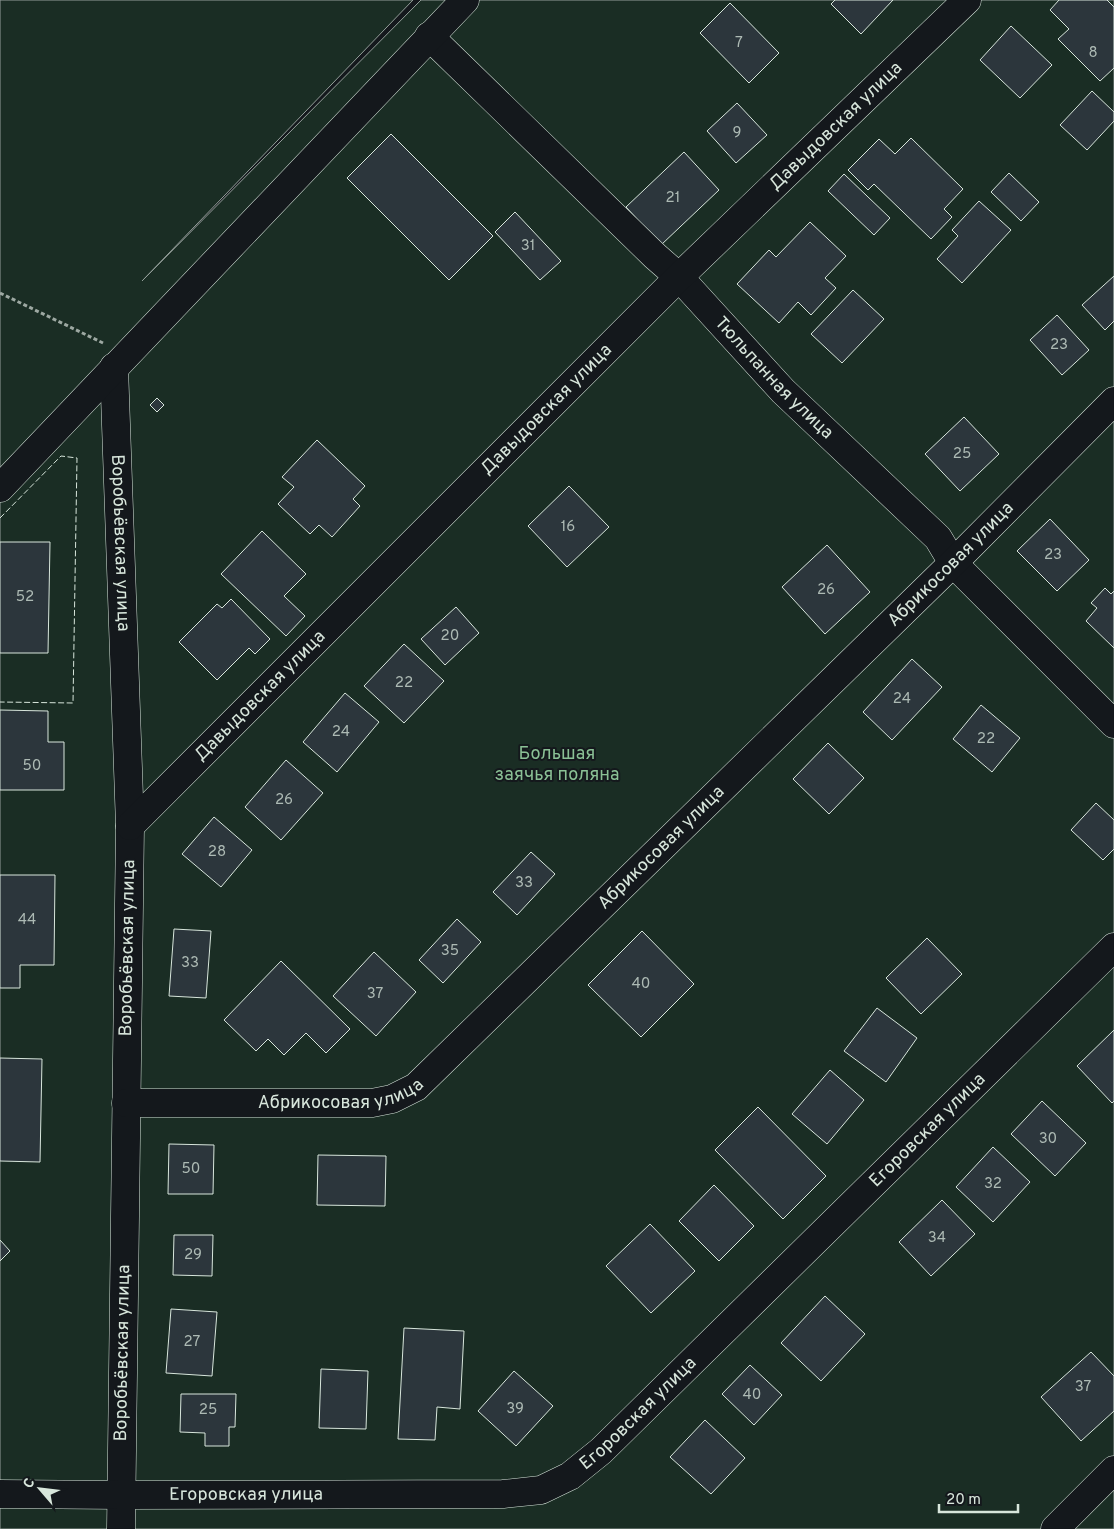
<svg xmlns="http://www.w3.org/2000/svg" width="1114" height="1529" font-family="Overpass,sans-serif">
<rect width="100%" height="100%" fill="#14181c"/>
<!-- green -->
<path fill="#1a2d24" stroke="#939e99" d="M0 0H413L142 281 421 0H1114V1529H0Z"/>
<!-- building -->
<path fill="#2c363c" stroke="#d8e6dc" d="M835 0H893L861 34 831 4Z
M1059 0H1107L1114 7V68L1100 81 1058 39 1069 29 1050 10Z
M730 3 779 53 749 83 700 33Z
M1011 26 1052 65 1020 98 980 60Z
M1092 91 1114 112V121L1087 150 1060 125Z
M737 103 767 135 736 163 707 131Z
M391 134 493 236 449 280 347 178Z
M911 138 963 189 944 209 952 217 931 239 874 184 868 190 848 170 879 139 895 154Z
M684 152 719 190 661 245 626 207Z
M1009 173 1039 202 1021 221 991 192Z
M844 174 890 218 874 235 828 191Z
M979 201 1011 230 962 283 937 259 958 236 952 230Z
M515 212 561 261 540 280 495 232Z
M810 222 846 256 825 278 836 288 811 315 798 302 779 323 737 284 769 250 776 257Z
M1114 276V321L1105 330 1082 305Z
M853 290 884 319 842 363 811 334Z
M1057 315 1089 350 1062 375 1030 340Z
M157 398 164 405 157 412 150 405Z
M964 417 999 454 960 491 925 454Z
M317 440 365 486 353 499 360 506 332 537 319 525 310 534 278 504 294 487 282 477Z
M569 486 609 527 567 567 528 526Z
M1050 519 1089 560 1057 591 1017 551Z
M262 531 306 574 284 596 305 616 286 636 221 574Z
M0 542H50L48 653H0Z
M827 545 870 592 825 634 782 587Z
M1105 588 1111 594 1114 591V648L1086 621 1097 608 1091 603Z
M231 599 270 639 255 654 249 648 217 680 179 642 217 604 222 608Z
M456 607 479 633 445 665 421 639Z
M404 644 444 681 404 723 364 686Z
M912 659 942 687 892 740 863 712Z
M345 693 379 722 337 772 303 742Z
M981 705 1020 738 992 772 953 739Z
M0 710 48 711V742H64V790H0Z
M828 743 864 778 829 814 793 779Z
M286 760 323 793 281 840 245 807Z
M1096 803 1114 820V849L1103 860 1071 830Z
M214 817 252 850 221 887 182 854Z
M531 852 555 874 517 915 493 892Z
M0 875H55L54 965H20V988H0Z
M457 919 481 942 443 983 419 960Z
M174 929 211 931 206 998 169 996Z
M642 931 694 984 641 1037 588 985Z
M927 938 962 974 921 1014 886 978Z
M374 952 416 992 376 1036 333 996Z
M281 961 350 1029 326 1053 306 1033 284 1055 268 1039 256 1051 224 1020Z
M877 1008 917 1038 886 1082 844 1051Z
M1114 1030V1101L1112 1103 1077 1066Z
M0 1058 42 1059 40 1162 0 1161Z
M830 1070 864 1100 827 1144 792 1114Z
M1042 1101 1086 1143 1055 1176 1011 1134Z
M758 1107 826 1176 783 1219 715 1150Z
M169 1144 214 1145 213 1194H168Z
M993 1147 1030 1182 993 1222 956 1187Z
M318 1155 386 1156 385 1206 317 1205Z
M714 1185 754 1226 719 1261 679 1221Z
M942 1200 975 1234 931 1276 899 1242Z
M650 1224 695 1271 651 1313 606 1266Z
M174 1235H213L212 1276 173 1275Z
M0 1240 10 1251 0 1261Z
M825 1296 865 1334 821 1381 781 1343Z
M171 1309 217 1312 212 1376 166 1373Z
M404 1328 464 1331 460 1409 437 1407 435 1440 398 1439Z
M1091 1352 1114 1376V1411L1081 1441 1041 1397Z
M750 1365 782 1395 754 1425 722 1394Z
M321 1369 368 1371 366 1429 319 1428Z
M514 1371 553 1406 516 1446 478 1411Z
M181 1394H236L235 1427H229V1446H205V1433L180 1432Z
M705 1420 745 1458 711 1494 670 1457Z"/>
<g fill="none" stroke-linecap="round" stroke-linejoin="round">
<defs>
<g id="minor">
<path id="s1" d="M429 36 655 256 679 277 783 391 938 538 953 563 1114 724"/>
<path id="s2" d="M114 367 130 826 121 1529"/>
<path d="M0 488 465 0"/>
<path id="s3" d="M130 826 679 277 967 0"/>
<path id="s4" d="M126 1103H372L392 1099 416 1087 953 563 1114 401"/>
<path id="s5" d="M0 1494 121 1495 503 1494 541 1490 570 1476 601 1451 1114 947"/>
<path d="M1055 1529 1114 1470"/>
</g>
</defs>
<!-- minor casing -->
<use href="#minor" stroke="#d8e6dc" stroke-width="29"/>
<!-- path -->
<path stroke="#9da8a2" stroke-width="3" stroke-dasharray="4 2.5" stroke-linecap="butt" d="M0 293 103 343"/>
<!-- minor -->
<use href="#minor" stroke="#14181c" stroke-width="28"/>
<!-- fence -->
<path stroke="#d8e6dc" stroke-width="1" stroke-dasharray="6 2.5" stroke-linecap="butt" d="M0 518 61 456 77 458 73 703 0 702"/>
</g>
<g text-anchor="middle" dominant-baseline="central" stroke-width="4" stroke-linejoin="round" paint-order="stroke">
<!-- number labels -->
<g font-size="15" fill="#adbab4">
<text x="739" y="43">7</text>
<text x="1093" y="53">8</text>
<text x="737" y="133">9</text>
<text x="673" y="198">21</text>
<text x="528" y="246">31</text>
<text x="1059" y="345">23</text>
<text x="962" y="454">25</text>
<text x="568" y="527">16</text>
<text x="1053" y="555">23</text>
<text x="826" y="590">26</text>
<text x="25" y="597">52</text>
<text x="450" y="636">20</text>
<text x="404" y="683">22</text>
<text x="902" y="699">24</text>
<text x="341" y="732">24</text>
<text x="986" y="739">22</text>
<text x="32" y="766">50</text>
<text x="284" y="800">26</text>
<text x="217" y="852">28</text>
<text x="524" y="883">33</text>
<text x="27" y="920">44</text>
<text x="450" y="951">35</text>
<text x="190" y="963">33</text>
<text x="641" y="984">40</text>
<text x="375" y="994">37</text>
<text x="1048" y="1139">30</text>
<text x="191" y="1169">50</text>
<text x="993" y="1184">32</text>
<text x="937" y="1238">34</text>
<text x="193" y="1255">29</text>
<text x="192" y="1342">27</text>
<text x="1083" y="1387">37</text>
<text x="752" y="1395">40</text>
<text x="515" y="1409">39</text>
<text x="208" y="1410">25</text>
</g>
<!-- street labels -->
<g font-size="18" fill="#d8e6dc" stroke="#14181c">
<text stroke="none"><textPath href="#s3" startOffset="994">Давыдовская улица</textPath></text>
<text stroke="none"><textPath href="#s1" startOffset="486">Тюльпанная улица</textPath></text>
<text stroke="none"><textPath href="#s3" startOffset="589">Давыдовская улица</textPath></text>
<text stroke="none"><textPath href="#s2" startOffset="176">Воробьёвская улица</textPath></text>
<text stroke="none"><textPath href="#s4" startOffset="1041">Абрикосовая улица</textPath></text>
<text stroke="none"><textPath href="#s3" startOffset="184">Давыдовская улица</textPath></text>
<text stroke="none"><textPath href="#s4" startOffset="636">Абрикосовая улица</textPath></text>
<text transform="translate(128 948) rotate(-89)">Воробьёвская улица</text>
<text stroke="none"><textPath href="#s4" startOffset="216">Абрикосовая улица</textPath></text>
<text stroke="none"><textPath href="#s5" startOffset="1071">Егоровская улица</textPath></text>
<text transform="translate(123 1353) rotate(-89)">Воробьёвская улица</text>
<text stroke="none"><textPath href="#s5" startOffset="666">Егоровская улица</textPath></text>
<text stroke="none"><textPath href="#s5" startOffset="246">Егоровская улица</textPath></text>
</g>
<!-- park labels -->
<g font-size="18" fill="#8ac095" stroke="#14181c">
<text x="557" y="754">Большая<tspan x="557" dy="21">заячья поляна</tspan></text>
</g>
</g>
<!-- north arrow -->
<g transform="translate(40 1489) rotate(298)" stroke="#14181c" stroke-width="4" paint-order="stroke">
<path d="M0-4L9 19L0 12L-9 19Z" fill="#d8e6dc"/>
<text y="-8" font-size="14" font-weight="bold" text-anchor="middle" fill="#d8e6dc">С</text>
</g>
<!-- scale -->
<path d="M939 1504v8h79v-8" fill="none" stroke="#d8e6dc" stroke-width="2.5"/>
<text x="946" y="1504" font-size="15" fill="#d8e6dc" stroke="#14181c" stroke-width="4" paint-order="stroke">20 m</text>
</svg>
